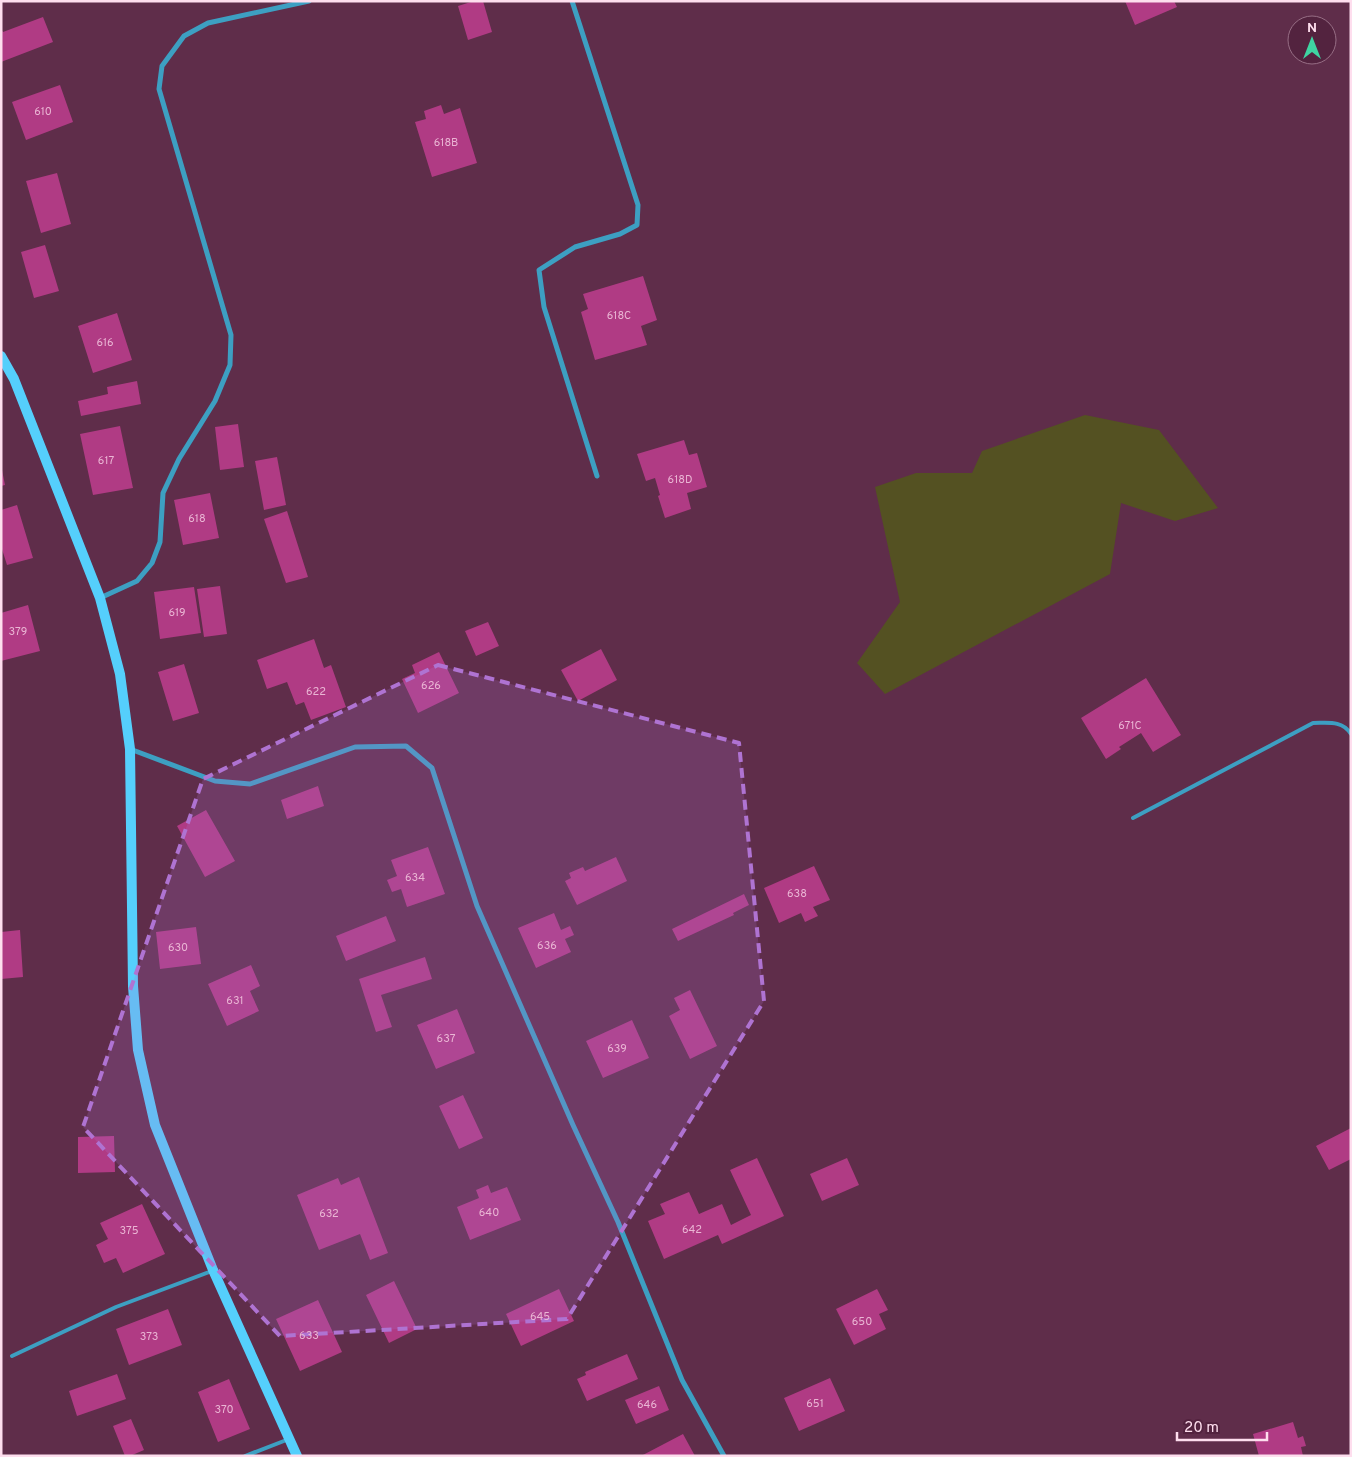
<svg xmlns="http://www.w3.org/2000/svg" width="1352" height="1457" font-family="Overpass,sans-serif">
<rect width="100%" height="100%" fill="#5f2d4a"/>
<!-- green -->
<path fill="#545122" d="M1085 415 1159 430 1218 508 1175 521 1121 503 1110 574 885 694 857 663 900 602 875 487 916 473H972L982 451Z"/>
<!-- building -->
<path fill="#b03b84" d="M474 1H483L492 32 468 40 458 6Z
M1125 1H1174L1177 7 1135 25Z
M43 17 53 42 1 62V29L3 32Z
M60 85 73 122 26 140 12 102Z
M441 105 444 114 460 108 477 163 432 177 415 122 426 119 424 111Z
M57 173 71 224 41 233 26 181Z
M45 245 59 291 34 298 21 252Z
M643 276 657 320 641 326 647 345 595 360 581 312 588 309 583 294Z
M117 313 132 360 93 373 78 326Z
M137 381 141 404 81 416 78 401 108 394 107 387Z
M238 424 244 467 220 470 215 427Z
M120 426 133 488 93 495 80 434Z
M684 440 689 455 697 453 707 487 687 493 691 509 665 518 658 496 660 495 655 478 646 481 637 454Z
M277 457 286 505 264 510 255 461Z
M2 470 5 485 1 486V471Z
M210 493 219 538 183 545 174 500Z
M17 505 33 558 7 565 1 546V510Z
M287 511 308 577 286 583 264 519Z
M220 586 227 634 204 637 197 589Z
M194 587 201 633 160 639 154 592Z
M28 605 40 651 1 661V613Z
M488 622 499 646 476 656 465 631Z
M314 639 324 668 331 665 346 707 311 720 304 702 296 705 287 682 267 689 257 660Z
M601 649 617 680 578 701 561 670Z
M439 652 459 693 418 713 402 679 415 673 412 665Z
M184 664 199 713 173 721 158 672Z
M1146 678 1181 735 1153 752 1141 733 1119 747 1121 749 1106 759 1081 718Z
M318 786 324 806 287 819 281 800Z
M206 810 235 861 205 877 177 826Z
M428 847 445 894 407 907 401 889 392 892 387 880 397 876 391 860Z
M616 857 627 881 577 905 565 881 571 878 569 873 583 867 585 871Z
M814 866 830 900 813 907 818 916 805 922 801 913 779 923 764 888Z
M744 894 749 905 733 913 734 915 678 941 672 929Z
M554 913 561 930 570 926 574 935 565 939 571 952 536 968 518 928Z
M386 916 396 941 346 961 336 936Z
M196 927 201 964 160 969 156 932Z
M20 930 23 977 1 979V932Z
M425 957 432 979 381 995 392 1027 376 1032 359 979Z
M251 965 260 986 250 991 259 1011 227 1026 208 984Z
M690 990 717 1046 690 1059 669 1016 680 1010 674 998Z
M457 1009 475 1053 436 1069 417 1025Z
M632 1020 649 1058 603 1078 586 1041Z
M463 1095 483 1138 459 1149 439 1106Z
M1351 1128V1159L1329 1170 1316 1146Z
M114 1136 115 1172 78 1173V1137Z
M757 1158 784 1216 722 1244 718 1235 664 1259 648 1221 665 1214 660 1204 689 1192 699 1214 722 1204 731 1225 751 1215 730 1170Z
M847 1158 859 1185 822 1201 810 1174Z
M359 1177 388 1253 370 1260 360 1234 319 1250 297 1195 338 1178 341 1185Z
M488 1185 491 1193 507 1187 521 1220 470 1240 457 1207 479 1198 476 1190Z
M142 1204 165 1254 123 1273 116 1258 104 1263 96 1245 108 1239 100 1223Z
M394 1281 417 1329 389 1343 366 1295Z
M559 1289 574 1321 521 1346 506 1314Z
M877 1289 888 1310 879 1314 886 1329 854 1345 836 1309Z
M318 1300 342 1352 300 1371 276 1319Z
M168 1309 182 1345 129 1365 116 1329Z
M627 1354 638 1379 587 1401 577 1379 586 1375 585 1372Z
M117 1374 126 1399 77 1416 69 1391Z
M830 1378 845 1411 799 1431 784 1398Z
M229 1379 250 1429 218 1442 198 1392Z
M659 1386 669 1410 636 1424 625 1400Z
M131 1419 144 1450 130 1456H125L113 1426Z
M1293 1422 1298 1438 1303 1436 1306 1446 1301 1447 1303 1456H1259L1253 1434Z
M683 1434 695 1456H641Z"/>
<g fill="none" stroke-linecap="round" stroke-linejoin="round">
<!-- lane -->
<path stroke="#3d9fc2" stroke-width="4" d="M1133 818 1313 723C1328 723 1342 720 1351 734
M12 1356 116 1307 212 1271
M245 1456 289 1439"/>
<!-- street -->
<path stroke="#3d9fc2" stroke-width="5" d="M572 1 638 205 637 225 620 234 575 247 539 270 544 307 597 476
M100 598 137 581 152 563 160 542 163 493 179 459 215 401 230 365 231 335 159 89 162 66 184 36 208 23 309 1
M130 749 215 781 250 784 355 747 406 746 432 768 477 906 573 1125 618 1222 682 1380 724 1456"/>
<!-- secondary -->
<path stroke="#55cffc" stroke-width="10" d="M1 356 14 379 100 598 120 674 130 749 133 986 138 1050 155 1125 213 1270 297 1456"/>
</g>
<!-- marked area -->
<path fill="#af73d2" fill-opacity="0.2" stroke="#af73d2" stroke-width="4" stroke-dasharray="10 6" stroke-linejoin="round" d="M438 665 739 743 764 1001 567 1319 280 1336 83 1127 203 779Z"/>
<g text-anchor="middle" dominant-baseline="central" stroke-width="4.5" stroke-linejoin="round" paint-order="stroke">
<!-- number labels -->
<g font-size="11" fill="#eab5d4">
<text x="43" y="112">610</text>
<text x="446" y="143">618B</text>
<text x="619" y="316">618C</text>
<text x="105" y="343">616</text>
<text x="106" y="461">617</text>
<text x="680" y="480">618D</text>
<text x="197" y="519">618</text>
<text x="177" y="613">619</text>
<text x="18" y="632">379</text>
<text x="431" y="686">626</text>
<text x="316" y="692">622</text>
<text x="1130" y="726">671C</text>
<text x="415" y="878">634</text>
<text x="797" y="894">638</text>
<text x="547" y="946">636</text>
<text x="178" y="948">630</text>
<text x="235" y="1001">631</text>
<text x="446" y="1039">637</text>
<text x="617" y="1049">639</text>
<text x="489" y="1213">640</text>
<text x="329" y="1214">632</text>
<text x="692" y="1230">642</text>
<text x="129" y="1231">375</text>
<text x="540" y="1317">645</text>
<text x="862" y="1322">650</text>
<text x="309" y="1336">633</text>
<text x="149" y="1337">373</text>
<text x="815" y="1404">651</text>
<text x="647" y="1405">646</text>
<text x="224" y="1410">370</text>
</g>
</g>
<!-- border -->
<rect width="1352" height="1457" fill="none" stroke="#fedeee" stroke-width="5"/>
<!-- north arrow -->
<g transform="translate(1312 40)"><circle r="24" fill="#53233f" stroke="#976e85"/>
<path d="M0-4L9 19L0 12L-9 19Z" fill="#3fd4a2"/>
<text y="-8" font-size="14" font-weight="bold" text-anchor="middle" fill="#fedeee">N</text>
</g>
<!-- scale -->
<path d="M1177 1432v8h90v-8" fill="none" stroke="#fedeee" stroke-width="2.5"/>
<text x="1184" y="1432" font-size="15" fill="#fedeee" stroke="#53233f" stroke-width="4" paint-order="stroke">20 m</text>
</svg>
